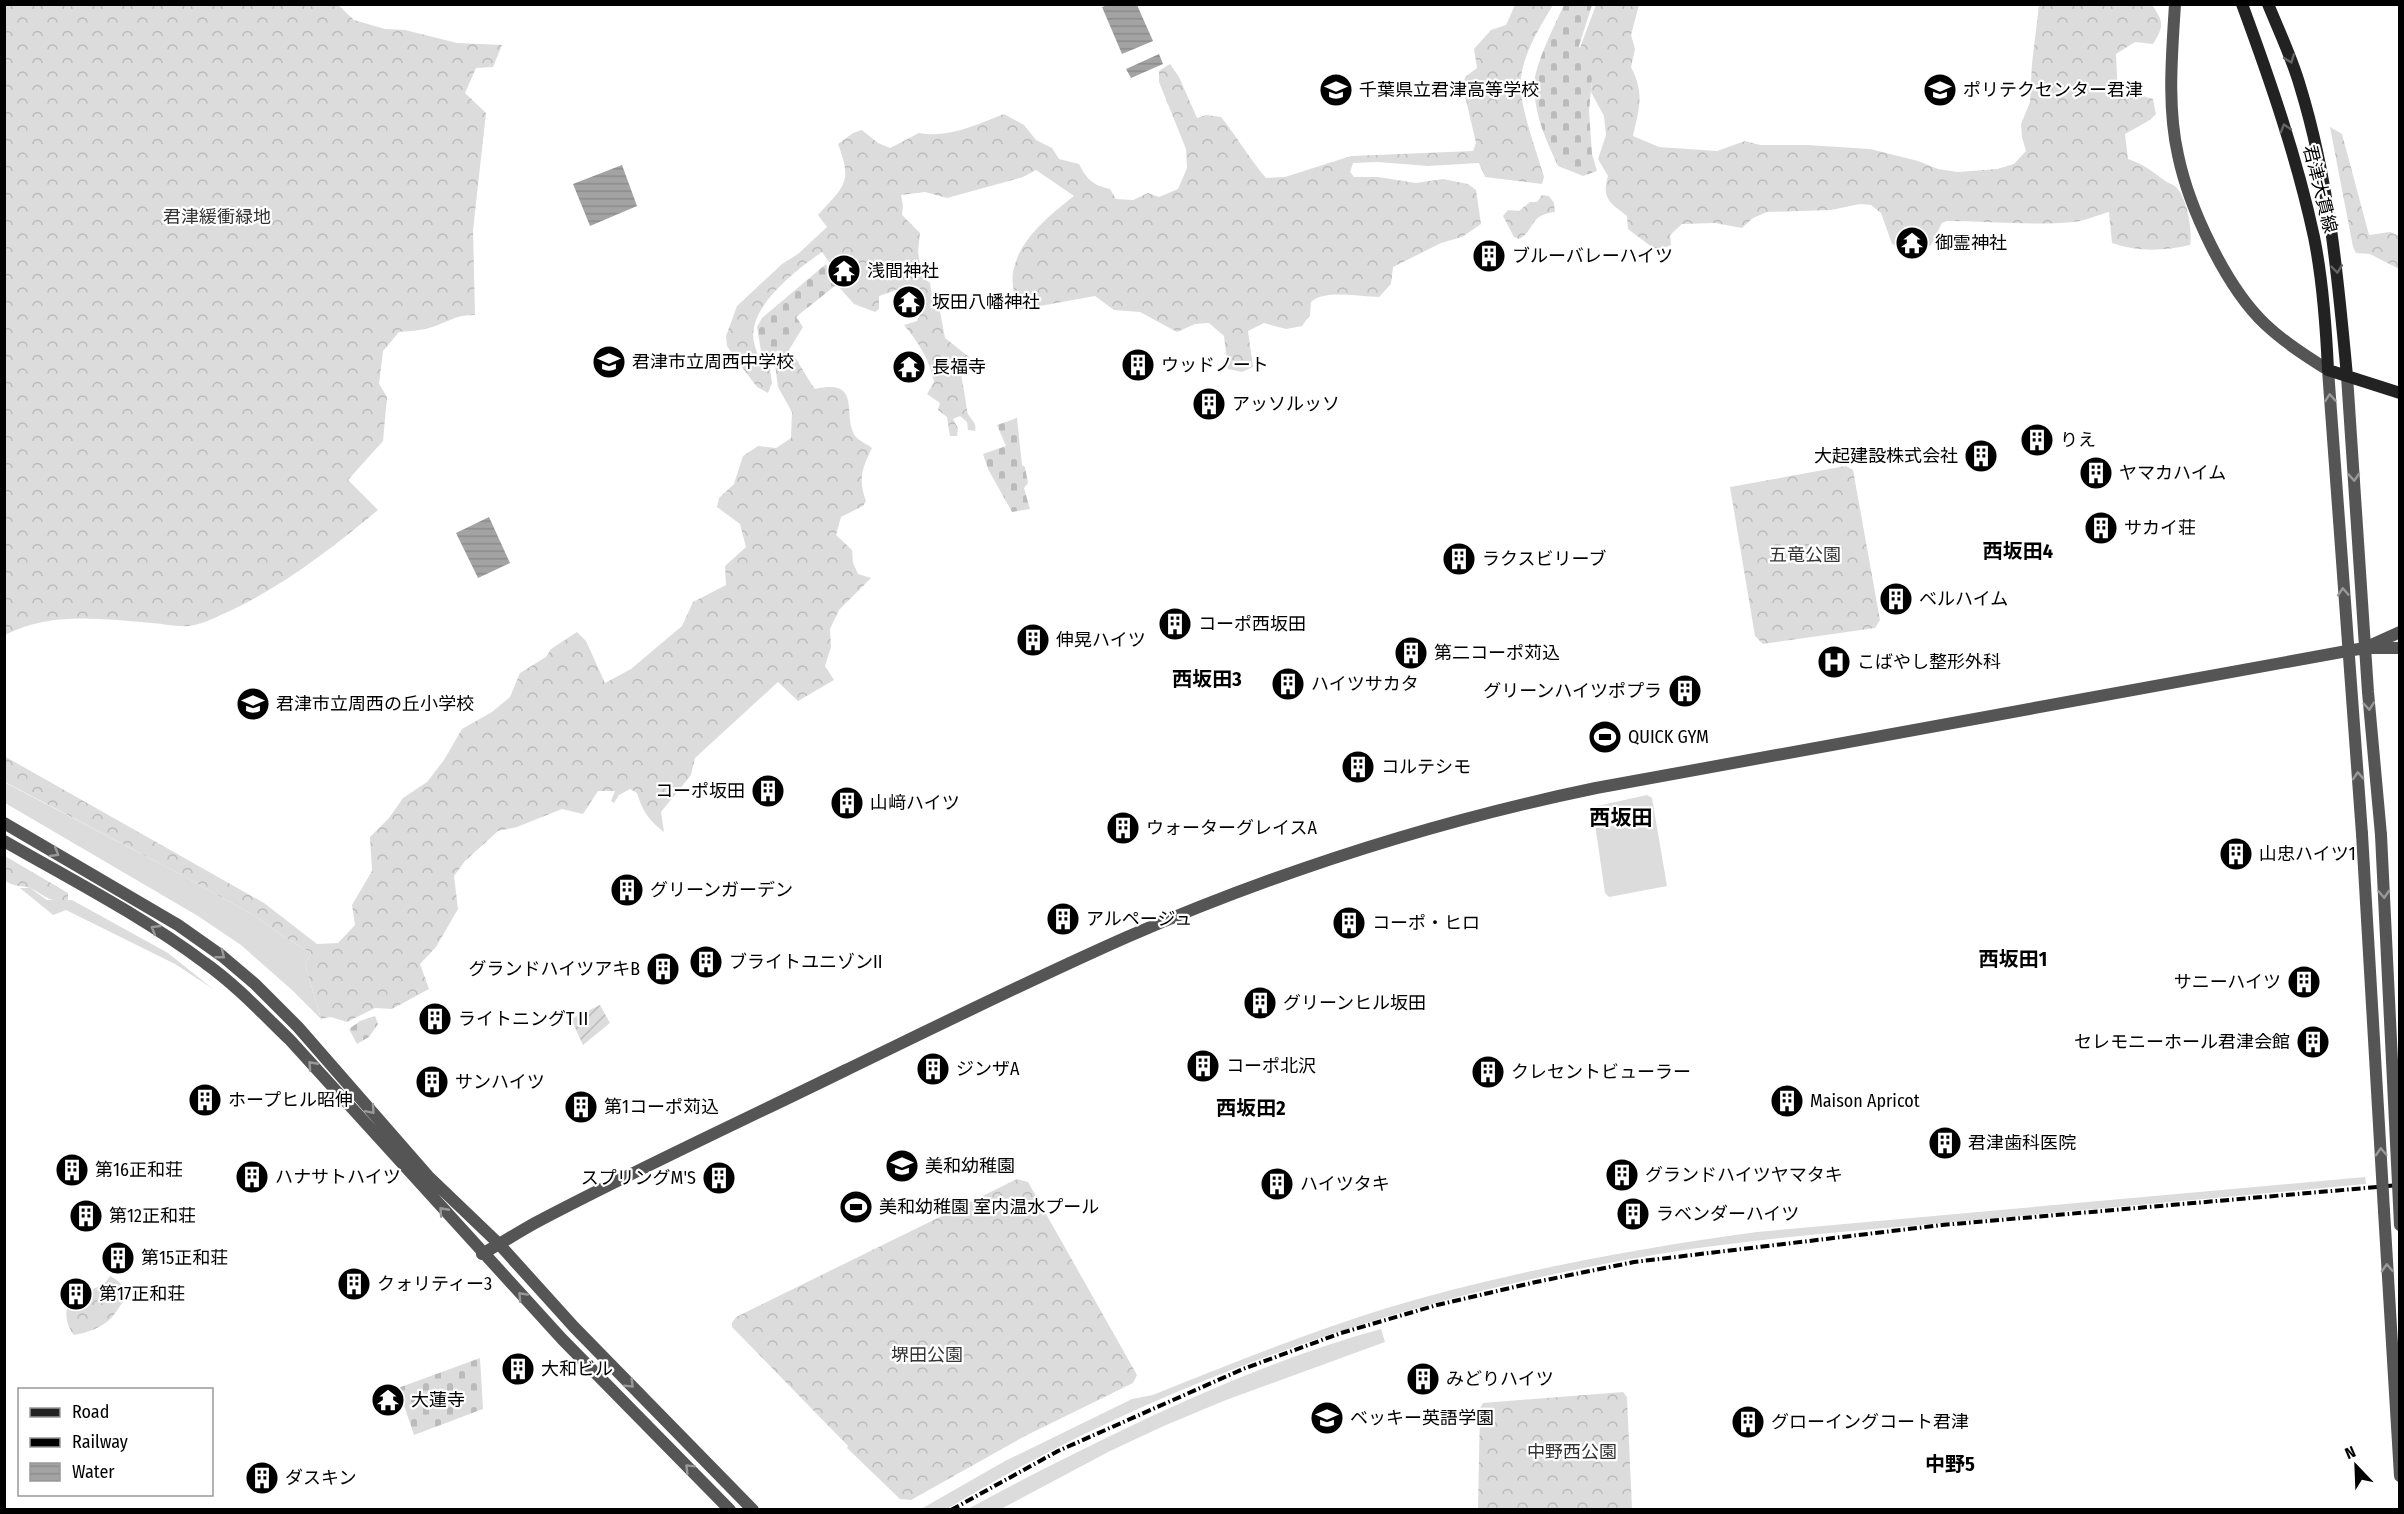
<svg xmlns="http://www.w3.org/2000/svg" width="2404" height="1514" font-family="'Fira Sans Condensed','Noto Sans JP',sans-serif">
<defs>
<pattern id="forest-crowns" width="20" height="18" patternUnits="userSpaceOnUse" patternTransform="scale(1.5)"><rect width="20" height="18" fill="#dcdcdc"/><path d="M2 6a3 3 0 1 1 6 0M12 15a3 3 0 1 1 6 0" fill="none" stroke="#bbb"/></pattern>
<pattern id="cemetery-stones" width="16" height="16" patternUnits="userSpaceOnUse" patternTransform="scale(1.5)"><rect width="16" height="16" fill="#dcdcdc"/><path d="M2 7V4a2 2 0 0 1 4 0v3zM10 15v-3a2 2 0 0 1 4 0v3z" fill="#bbb"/></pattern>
<pattern id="garden-furrows" width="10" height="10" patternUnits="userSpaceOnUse" patternTransform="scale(1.5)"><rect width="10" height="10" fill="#dcdcdc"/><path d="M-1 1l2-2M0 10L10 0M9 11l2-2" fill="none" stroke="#bbb"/></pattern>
<pattern id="water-rules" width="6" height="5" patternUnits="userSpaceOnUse" patternTransform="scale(1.5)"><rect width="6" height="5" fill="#a3a3a3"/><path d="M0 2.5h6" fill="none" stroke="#8b8b8b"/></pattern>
</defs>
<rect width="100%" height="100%" fill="#fff"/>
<!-- grass -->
<path fill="#dcdcdc" d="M4 782 176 872 257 917 281 935 311 953 305 964 321 1019 292 990 241 945 198 916 5 803Z
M1647 795 1652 798 1667 886 1609 897 1605 893 1593 810 1597 806Z
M20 888H30L47 900H72L168 953 213 989 175 964 66 910 53 915Z
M2365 1177 2366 1184C2228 1197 2091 1209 1953 1222 1855 1231 1756 1238 1659 1254 1410 1296 1163 1378 947 1509H921L1005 1461 1132 1399 1153 1395C1230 1364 1307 1333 1387 1308 1508 1272 1632 1249 1757 1232Z
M1381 1329 1385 1342 1226 1400 1166 1425 1110 1451 1001 1509H968C1013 1484 1059 1461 1106 1438 1194 1395 1286 1355 1381 1329Z"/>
<!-- forest -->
<path fill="url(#forest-crowns)" d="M5 4 338 5 354 20 385 29 405 30 457 43 502 45 493 67 476 68 465 93 486 113 473 230 475 315C458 315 453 319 438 325 425 330 412 331 399 332L383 351 379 384 387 397 383 441 348 480 378 510C332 548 286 584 232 610 218 616 204 624 189 626 177 627 164 624 152 623 103 619 50 611 5 635Z
M1515 5H1553C1540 27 1525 50 1521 77 1517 100 1537 152 1544 177L1542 184 1485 177 1479 163 1428 166 1378 162 1353 163 1350 172 1354 177H1378L1416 183 1443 179 1468 184 1476 190 1481 224 1462 237 1441 243 1393 267 1391 284 1379 297C1361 297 1325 289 1311 302L1310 315 1302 326 1286 329 1264 323 1248 331 1253 367 1242 372 1228 369 1224 336 1209 323 1195 324 1177 332 1140 312 1114 310 1095 296 1018 310C1015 297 1010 281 1014 268 1020 239 1052 213 1074 196L1036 170 1023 177 947 198 925 192 901 195 903 206 902 215 920 233 918 252 920 265 922 277 930 283 933 303 939 306 945 338 969 357V365L961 375C963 382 967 411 968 414 972 421 977 423 975 431L968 430 967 422 960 416 953 419 958 428 957 436H950L947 417 938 410 940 403 927 394 934 382C929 359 919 343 904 325L917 321 922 311 919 299 913 288H902L879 296V309L875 312 854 304 838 286 834 269 822 252C796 270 743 310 755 346 758 357 761 363 770 369L772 383 768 393 757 387 735 358 727 346 726 336 737 306 782 264 798 254 827 227 818 215C844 186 853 183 838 144L853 133 862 130 878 143 890 148 919 133C947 139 978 124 1004 114L1024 125 1036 140 1052 148 1059 159 1079 164C1087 180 1093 185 1110 189L1116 199 1133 200 1148 193 1159 197 1178 189 1187 168 1186 149 1159 82V71L1170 64 1179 77 1197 118 1206 115 1221 117C1237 137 1249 158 1266 178L1285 177 1351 156 1473 151 1476 143 1463 87 1465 77 1477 68 1474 49 1491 30 1506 25Z
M1596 5H1639L1631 35 1635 49 1631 67C1645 94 1639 108 1633 136L1659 147 1717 151 1745 141 1760 145H1807L1870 149 1918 161 1938 169 1958 172 1997 169 2014 164 2026 151 2022 137 2021 124 2030 102 2032 63 2039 5H2152C2164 22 2164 26 2153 44L2135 42 2116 54 2118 96 2133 93 2153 99 2156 114 2150 120 2125 134 2128 159C2145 165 2150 170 2164 180 2167 183 2173 184 2176 187 2187 198 2193 231 2190 245 2163 251 2137 252 2112 243L2109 212C2097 215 2085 221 2073 222 2031 226 1989 221 1947 221L1942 223 1931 245 1917 254 1892 244 1881 213 1871 205 1860 204 1831 210 1767 212 1753 218 1742 228 1715 223 1682 224 1670 235 1671 245 1657 251 1628 229 1627 216C1611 203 1601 200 1608 176L1598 159 1606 135 1604 116 1591 92 1592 78 1578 53Z
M2330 127 2342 134 2369 235 2390 232 2399 236V269L2370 254 2356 253 2353 247Z
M1542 195 1549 196 1554 203 1555 212C1528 215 1536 230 1519 239L1514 237 1503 216 1508 210 1519 211 1530 202H1537Z
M778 350H789C800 362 805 376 815 389 864 378 841 417 856 437 860 441 868 445 872 448 862 468 858 479 866 501L863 506 841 517 836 535 852 550 853 563 858 574 871 578 839 610 830 629 831 647 825 666 834 680 798 701 778 682 695 758 691 775 661 812 664 832C649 821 642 810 637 793L630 789 619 795 614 803 611 801 615 791H598L583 814 562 809 517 827 498 831 465 861 454 876 458 909 436 947 420 964 429 989 392 1009 375 1008 347 1022 331 1017 321 1019 305 964 311 953 281 935 257 917 176 872 5 782 4 756 264 903 317 944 338 943 355 925 352 905 372 871 370 837 389 818 403 798 427 782 444 760 462 729 492 712 510 697 520 673 546 657 551 649 577 632 586 641 605 683 631 669 682 626 693 602 726 585 725 566 746 547 740 524 717 507 719 498 734 484 743 456 758 446 776 448 791 438 792 412 778 387 775 364Z
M1846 466 1853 470 1880 620 1875 628 1763 644 1755 636 1730 487Z
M5 856 68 893V901C47 901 49 898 32 889 24 885 17 888 5 881Z
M1017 1179 1028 1182 1137 1375 1133 1383 1025 1436 911 1500 900 1499 847 1448 848 1446 732 1327V1323L736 1317Z
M110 1276C119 1280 126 1289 129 1298 118 1305 120 1308 113 1316 104 1327 87 1333 74 1335 67 1327 61 1307 74 1301 79 1299 83 1299 88 1296L90 1291 106 1282Z
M1623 1392 1627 1397 1632 1509H1478L1480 1408 1483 1403Z"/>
<!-- cemetery -->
<path fill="url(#cemetery-stones)" d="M1564 5H1592L1579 46 1592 78 1589 111 1592 154 1597 171 1583 176 1558 166C1546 140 1535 116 1534 87 1534 65 1555 25 1564 5Z
M826 264 836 285 796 317 803 327 789 350H778L773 354 761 351 757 327 762 318Z
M1017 418 1022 465 1025 467 1028 483 1024 488 1030 509 1012 512 988 469 983 454 1006 446 997 425Z
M375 1016 378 1024 369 1037 357 1044 349 1029 360 1021Z
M480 1358 483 1409 414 1435 398 1388Z"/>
<!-- garden -->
<path fill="url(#garden-furrows)" d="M600 1005 610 1023 583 1045 571 1019Z"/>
<!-- water -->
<path fill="url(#water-rules)" d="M1108 5H1137L1153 41 1122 54 1102 7Z
M1159 54 1163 64 1131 78 1126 69Z
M622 165 637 206 590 226 573 184Z
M489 517 510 563 478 578 456 533Z"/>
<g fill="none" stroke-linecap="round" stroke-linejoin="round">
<!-- tertiary -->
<path stroke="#555" stroke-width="12" d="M2175 4C2172 54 2167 106 2178 155 2189 208 2226 287 2265 324 2284 342 2306 356 2328 370L2362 834
M2347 376 2368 692 2381 835
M2369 646 2400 632
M4 823 178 925 222 956 255 984 298 1027 428 1176 499 1244 574 1327 753 1510
M4 841C72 880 142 916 205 963 236 985 262 1013 290 1040L562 1339 730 1510
M2384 1211 2400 1476
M482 1254C500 1244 517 1233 535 1223 637 1169 742 1121 846 1070 939 1025 1032 979 1127 937 1277 872 1436 821 1596 788L2347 651 2365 648H2400"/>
<!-- secondary -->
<path stroke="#222" stroke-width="12" d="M2242 4C2270 80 2297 158 2314 237 2323 281 2326 326 2328 370L2400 393
M2268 4C2279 31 2292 58 2300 86 2329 180 2338 278 2347 376"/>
<!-- rail -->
<path stroke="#000" stroke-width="4" stroke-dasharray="9 3 1.5 3" stroke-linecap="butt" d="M951 1510 1058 1451 1243 1369 1341 1333 1437 1305 1536 1282 1634 1262 1942 1225 2400 1185"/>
<!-- tertiary-bridge -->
<path stroke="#555" stroke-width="12" d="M2362 834 2384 1211
M2381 835 2400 1225"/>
</g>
<!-- one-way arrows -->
<defs><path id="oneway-chevron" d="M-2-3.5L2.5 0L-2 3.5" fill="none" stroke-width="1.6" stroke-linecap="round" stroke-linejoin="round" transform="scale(1.5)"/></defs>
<g stroke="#646464">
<use href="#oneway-chevron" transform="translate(2290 59) rotate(69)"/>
<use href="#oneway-chevron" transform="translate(2285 128) rotate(-107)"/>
<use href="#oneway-chevron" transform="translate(2337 269) rotate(83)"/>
</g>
<g stroke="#999">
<use href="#oneway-chevron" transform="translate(2330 398) rotate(-94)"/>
<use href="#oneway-chevron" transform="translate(2354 477) rotate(86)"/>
<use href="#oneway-chevron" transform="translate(2343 592) rotate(-94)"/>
<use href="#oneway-chevron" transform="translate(2369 706) rotate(85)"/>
<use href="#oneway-chevron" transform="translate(2358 776) rotate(-94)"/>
<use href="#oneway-chevron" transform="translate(55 853) rotate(31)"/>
<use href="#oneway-chevron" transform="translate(2384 894) rotate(87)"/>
<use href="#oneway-chevron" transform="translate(155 929) rotate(-149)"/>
<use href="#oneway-chevron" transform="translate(221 955) rotate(38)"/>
<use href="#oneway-chevron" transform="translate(312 1065) rotate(-132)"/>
<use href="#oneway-chevron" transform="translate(371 1110) rotate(49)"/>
<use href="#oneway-chevron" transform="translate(2381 1152) rotate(-93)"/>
<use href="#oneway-chevron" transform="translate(443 1211) rotate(-132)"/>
<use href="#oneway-chevron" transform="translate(2387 1268) rotate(-93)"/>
<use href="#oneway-chevron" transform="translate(522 1296) rotate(-133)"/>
<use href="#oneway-chevron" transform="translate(630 1384) rotate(45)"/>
<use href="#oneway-chevron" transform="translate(689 1468) rotate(-135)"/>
</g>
<!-- icons -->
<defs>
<symbol id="school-disc" viewBox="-11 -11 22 22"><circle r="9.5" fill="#000" stroke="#fff"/><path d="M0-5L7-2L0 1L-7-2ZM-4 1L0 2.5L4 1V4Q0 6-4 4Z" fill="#fff"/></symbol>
<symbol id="university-disc" viewBox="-11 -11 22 22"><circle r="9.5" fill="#000" stroke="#fff"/><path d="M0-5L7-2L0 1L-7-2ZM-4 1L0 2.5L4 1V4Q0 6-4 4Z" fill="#fff"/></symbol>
<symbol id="temple-disc" viewBox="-11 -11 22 22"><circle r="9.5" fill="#000" stroke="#fff"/><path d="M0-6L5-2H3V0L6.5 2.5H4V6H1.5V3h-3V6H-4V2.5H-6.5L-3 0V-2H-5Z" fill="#fff"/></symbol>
<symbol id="building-disc" viewBox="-11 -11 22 22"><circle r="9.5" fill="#000" stroke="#fff"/><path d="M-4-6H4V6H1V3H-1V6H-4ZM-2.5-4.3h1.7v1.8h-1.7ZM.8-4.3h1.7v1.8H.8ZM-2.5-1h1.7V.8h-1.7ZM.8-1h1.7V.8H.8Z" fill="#fff"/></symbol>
<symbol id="hospital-disc" viewBox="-11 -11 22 22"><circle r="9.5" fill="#000" stroke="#fff"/><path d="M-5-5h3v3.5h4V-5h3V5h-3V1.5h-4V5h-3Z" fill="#fff"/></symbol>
<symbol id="stadium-disc" viewBox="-11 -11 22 22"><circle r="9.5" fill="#000" stroke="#fff"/><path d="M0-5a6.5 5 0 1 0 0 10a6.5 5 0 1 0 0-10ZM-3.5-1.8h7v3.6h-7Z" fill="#fff"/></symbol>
</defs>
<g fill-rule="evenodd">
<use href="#school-disc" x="1317" y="71" width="38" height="38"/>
<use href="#university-disc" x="1921" y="71" width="38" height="38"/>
<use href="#temple-disc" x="1893" y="224" width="38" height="38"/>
<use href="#building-disc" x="1470" y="237" width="38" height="38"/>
<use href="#temple-disc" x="825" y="252" width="38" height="38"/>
<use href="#temple-disc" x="890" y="283" width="38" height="38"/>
<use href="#school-disc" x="590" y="343" width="38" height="38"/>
<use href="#building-disc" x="1119" y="346" width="38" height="38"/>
<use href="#temple-disc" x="890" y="348" width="38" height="38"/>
<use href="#building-disc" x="1190" y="385" width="38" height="38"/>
<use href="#building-disc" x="2018" y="421" width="38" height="38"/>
<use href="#building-disc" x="1962" y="437" width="38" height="38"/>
<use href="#building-disc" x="2077" y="454" width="38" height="38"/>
<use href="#building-disc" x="2082" y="509" width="38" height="38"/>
<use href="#building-disc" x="1440" y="540" width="38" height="38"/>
<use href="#building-disc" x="1877" y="580" width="38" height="38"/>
<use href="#building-disc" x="1156" y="605" width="38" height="38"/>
<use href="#building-disc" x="1014" y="621" width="38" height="38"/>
<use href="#building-disc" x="1392" y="634" width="38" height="38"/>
<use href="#hospital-disc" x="1815" y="643" width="38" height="38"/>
<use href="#building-disc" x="1269" y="665" width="38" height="38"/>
<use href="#building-disc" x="1666" y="672" width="38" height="38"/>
<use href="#school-disc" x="234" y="685" width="38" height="38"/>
<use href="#stadium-disc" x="1586" y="718" width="38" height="38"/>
<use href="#building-disc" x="1339" y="748" width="38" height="38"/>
<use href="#building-disc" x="749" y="772" width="38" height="38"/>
<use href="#building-disc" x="828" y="784" width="38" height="38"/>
<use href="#building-disc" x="1104" y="809" width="38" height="38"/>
<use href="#building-disc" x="2217" y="835" width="38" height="38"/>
<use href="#building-disc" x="608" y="871" width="38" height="38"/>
<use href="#building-disc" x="1044" y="900" width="38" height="38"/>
<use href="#building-disc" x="1330" y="904" width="38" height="38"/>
<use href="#building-disc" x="687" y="943" width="38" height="38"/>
<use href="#building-disc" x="644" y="950" width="38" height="38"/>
<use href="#building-disc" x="2285" y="963" width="38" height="38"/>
<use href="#building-disc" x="1241" y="984" width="38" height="38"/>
<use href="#building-disc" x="416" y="1000" width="38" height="38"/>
<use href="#building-disc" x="2294" y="1023" width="38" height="38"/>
<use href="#building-disc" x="1184" y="1047" width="38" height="38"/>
<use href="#building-disc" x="914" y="1050" width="38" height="38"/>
<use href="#building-disc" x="1469" y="1053" width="38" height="38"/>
<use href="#building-disc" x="413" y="1063" width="38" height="38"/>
<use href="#building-disc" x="186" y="1081" width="38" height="38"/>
<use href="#building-disc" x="1768" y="1082" width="38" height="38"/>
<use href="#building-disc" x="562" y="1088" width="38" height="38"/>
<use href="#building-disc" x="1926" y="1124" width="38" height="38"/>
<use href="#school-disc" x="883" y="1147" width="38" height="38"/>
<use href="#building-disc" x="53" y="1151" width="38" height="38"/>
<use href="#building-disc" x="1603" y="1156" width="38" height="38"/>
<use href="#building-disc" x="233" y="1158" width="38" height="38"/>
<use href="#building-disc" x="700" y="1159" width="38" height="38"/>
<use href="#building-disc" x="1258" y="1165" width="38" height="38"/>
<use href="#stadium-disc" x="837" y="1188" width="38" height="38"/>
<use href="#building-disc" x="1614" y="1195" width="38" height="38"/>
<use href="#building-disc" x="67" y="1197" width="38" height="38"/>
<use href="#building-disc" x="99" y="1239" width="38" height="38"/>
<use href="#building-disc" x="335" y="1265" width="38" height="38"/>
<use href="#building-disc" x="57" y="1275" width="38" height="38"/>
<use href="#building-disc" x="499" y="1350" width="38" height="38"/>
<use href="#building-disc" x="1404" y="1360" width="38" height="38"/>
<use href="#temple-disc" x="369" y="1381" width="38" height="38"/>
<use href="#school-disc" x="1308" y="1399" width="38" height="38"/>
<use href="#building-disc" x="1729" y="1403" width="38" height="38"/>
<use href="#building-disc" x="243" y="1459" width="38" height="38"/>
</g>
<g text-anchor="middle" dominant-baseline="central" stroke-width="4.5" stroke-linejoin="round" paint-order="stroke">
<!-- poi labels -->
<g font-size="18" fill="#000" stroke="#fff" text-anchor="start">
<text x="1359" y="90">千葉県立君津高等学校</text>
<text x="1963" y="90">ポリテクセンター君津</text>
<text x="1935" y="243">御霊神社</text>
<text x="1512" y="256">ブルーバレーハイツ</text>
<text x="867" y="271">浅間神社</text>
<text x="932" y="302">坂田八幡神社</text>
<text x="632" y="362">君津市立周西中学校</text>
<text x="1161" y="365">ウッドノート</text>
<text x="932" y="367">長福寺</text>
<text x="1232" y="404">アッソルッソ</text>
<text x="2060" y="440">りえ</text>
<text x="1958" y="456" text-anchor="end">大起建設株式会社</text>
<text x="2119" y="473">ヤマカハイム</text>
<text x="2124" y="528">サカイ荘</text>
<text x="1482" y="559">ラクスビリーブ</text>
<text x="1919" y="599">ベルハイム</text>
<text x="1198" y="624">コーポ西坂田</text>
<text x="1056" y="640">伸晃ハイツ</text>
<text x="1434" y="653">第二コーポ苅込</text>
<text x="1857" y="662">こばやし整形外科</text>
<text x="1311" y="684">ハイツサカタ</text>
<text x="1662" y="691" text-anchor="end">グリーンハイツポプラ</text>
<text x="276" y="704">君津市立周西の丘小学校</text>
<text x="1628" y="737">QUICK GYM</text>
<text x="1381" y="767">コルテシモ</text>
<text x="745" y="791" text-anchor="end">コーポ坂田</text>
<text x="870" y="803">山﨑ハイツ</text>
<text x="1146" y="828">ウォーターグレイスA</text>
<text x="2259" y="854">山忠ハイツ1</text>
<text x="650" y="890">グリーンガーデン</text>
<text x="1086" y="919">アルページュ</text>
<text x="1372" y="923">コーポ・ヒロ</text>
<text x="729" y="962">ブライトユニゾンII</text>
<text x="640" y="969" text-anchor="end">グランドハイツアキB</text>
<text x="2281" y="982" text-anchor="end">サニーハイツ</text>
<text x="1283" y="1003">グリーンヒル坂田</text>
<text x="458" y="1019">ライトニングTⅡ</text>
<text x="2290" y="1042" text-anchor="end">セレモニーホール君津会館</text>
<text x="1226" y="1066">コーポ北沢</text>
<text x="956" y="1069">ジンザA</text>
<text x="1511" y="1072">クレセントビューラー</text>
<text x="455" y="1082">サンハイツ</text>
<text x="228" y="1100">ホープヒル昭伸</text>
<text x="1810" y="1101">Maison Apricot</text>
<text x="604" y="1107">第1コーポ苅込</text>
<text x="1968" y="1143">君津歯科医院</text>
<text x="925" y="1166">美和幼稚園</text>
<text x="95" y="1170">第16正和荘</text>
<text x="1645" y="1175">グランドハイツヤマタキ</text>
<text x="275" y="1177">ハナサトハイツ</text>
<text x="696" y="1178" text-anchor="end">スプリングM'S</text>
<text x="1300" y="1184">ハイツタキ</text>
<text x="879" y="1207">美和幼稚園 室内温水プール</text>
<text x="1656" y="1214">ラベンダーハイツ</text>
<text x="109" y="1216">第12正和荘</text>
<text x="141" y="1258">第15正和荘</text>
<text x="377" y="1284">クォリティー3</text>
<text x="99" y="1294">第17正和荘</text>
<text x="541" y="1369">大和ビル</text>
<text x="1446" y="1379">みどりハイツ</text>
<text x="411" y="1400">大蓮寺</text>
<text x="1350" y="1418">ベッキー英語学園</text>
<text x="1771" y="1422">グローイングコート君津</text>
<text x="285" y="1478">ダスキン</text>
</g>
<!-- street labels -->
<g font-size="18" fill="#000" stroke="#fff">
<text transform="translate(2320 189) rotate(76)">君津大貫線</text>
</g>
<!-- park labels -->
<g font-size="18" fill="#333" stroke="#fff">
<text x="217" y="217">君津緩衝緑地</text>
<text x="1805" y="555">五竜公園</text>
<text x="927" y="1355">堺田公園</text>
<text x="1572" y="1452">中野西公園</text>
</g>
<!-- neighbourhood labels -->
<g font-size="20" font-weight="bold" fill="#000" stroke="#fff">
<text x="2018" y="551">西坂田4</text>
<text x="1207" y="679">西坂田3</text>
<text x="2013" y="959">西坂田1</text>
<text x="1251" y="1108">西坂田2</text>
<text x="1950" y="1464">中野5</text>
</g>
<!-- quarter labels -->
<g font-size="21" font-weight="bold" fill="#000" stroke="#fff">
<text x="1621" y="818">西坂田</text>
</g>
</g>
<!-- border -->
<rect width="2404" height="1514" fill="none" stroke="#000000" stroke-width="12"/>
<!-- legend -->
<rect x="18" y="1388" width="195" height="108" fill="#ffffff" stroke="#999999" stroke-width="1.5"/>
<rect x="30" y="1408" width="30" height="9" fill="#222222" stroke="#999999" stroke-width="1.5"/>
<text x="72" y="1418" font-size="18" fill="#000000">Road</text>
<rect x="30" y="1438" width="30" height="9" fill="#000000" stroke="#999999" stroke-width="1.5"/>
<text x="72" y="1448" font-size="18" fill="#000000">Railway</text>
<rect x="30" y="1463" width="30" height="18" fill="url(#water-rules)" stroke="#999999" stroke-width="1.5"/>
<text x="72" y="1478" font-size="18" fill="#000000">Water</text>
<!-- north arrow -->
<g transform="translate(2356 1466) rotate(337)" stroke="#ffffff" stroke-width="4.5" paint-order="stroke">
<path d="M0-4.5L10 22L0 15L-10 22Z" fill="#000000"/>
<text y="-9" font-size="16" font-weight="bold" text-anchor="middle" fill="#000000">N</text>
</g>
</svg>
